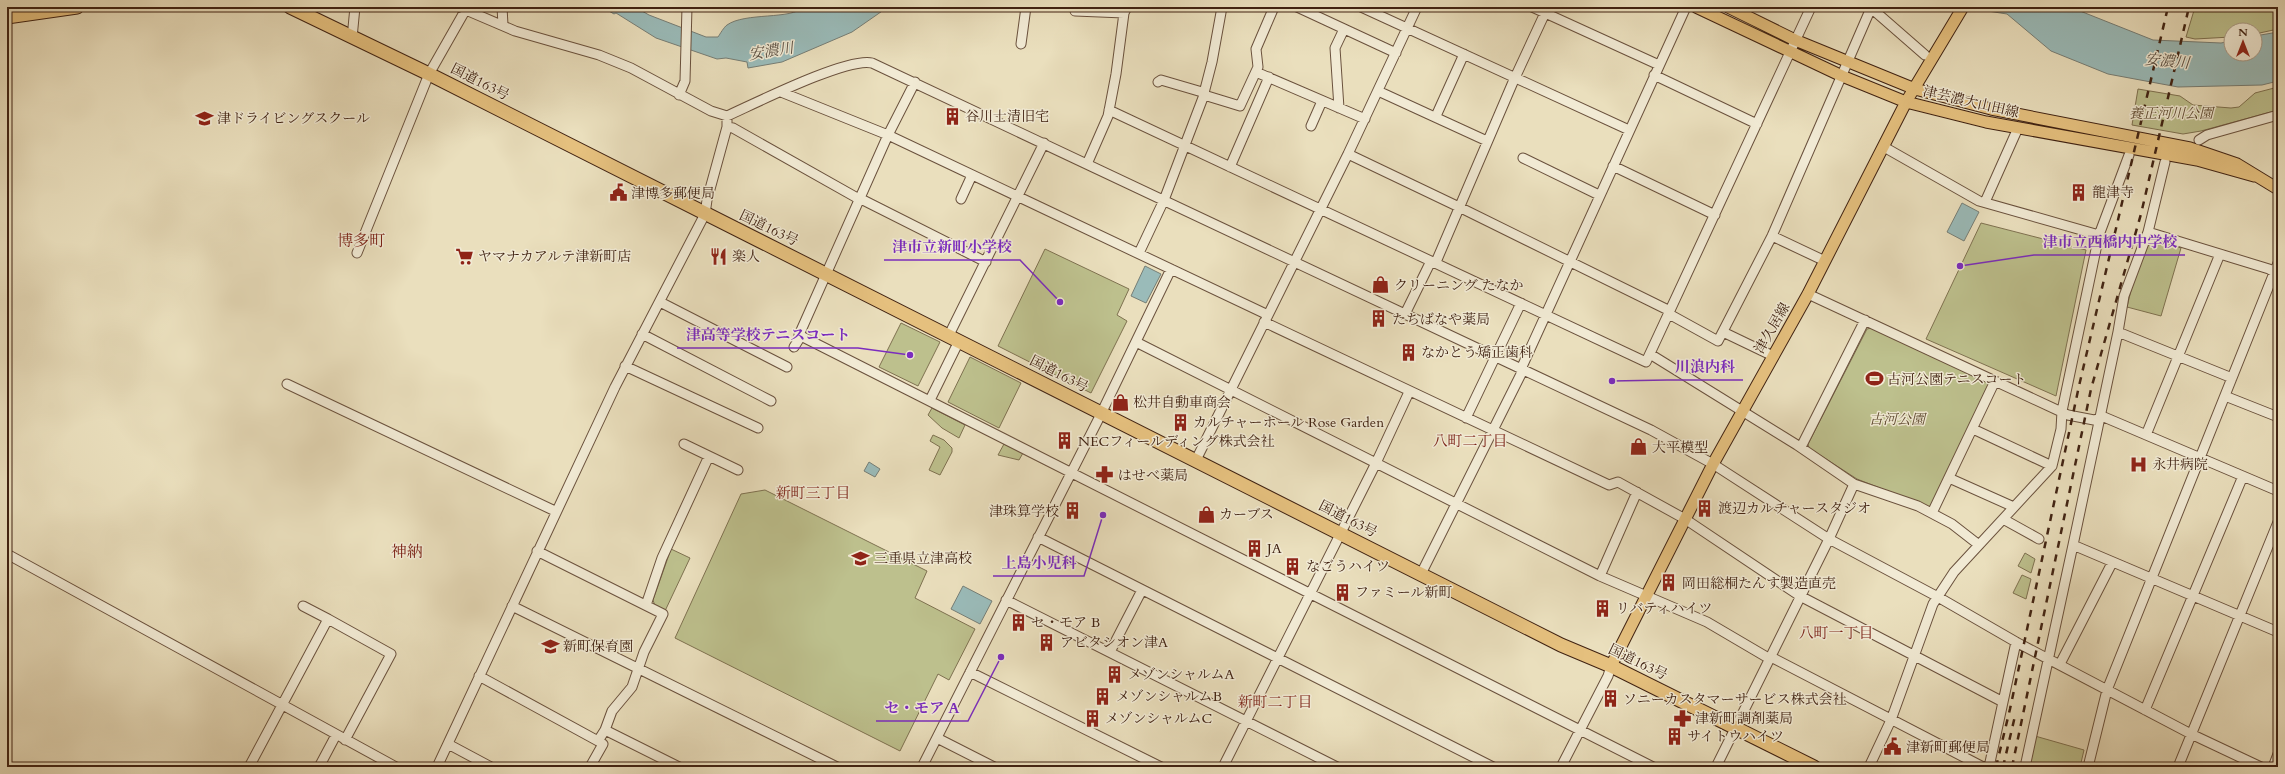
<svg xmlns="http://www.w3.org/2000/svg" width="2285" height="774" font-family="Cardo,'Noto Serif JP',serif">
<rect width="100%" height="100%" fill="#eadfbd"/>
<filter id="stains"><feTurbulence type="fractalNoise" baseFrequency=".005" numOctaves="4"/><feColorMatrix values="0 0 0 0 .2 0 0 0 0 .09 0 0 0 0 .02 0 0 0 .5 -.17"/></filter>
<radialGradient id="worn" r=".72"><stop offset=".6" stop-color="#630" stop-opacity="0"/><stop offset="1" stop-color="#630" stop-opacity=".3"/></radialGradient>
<!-- green -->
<path fill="#bdc08d" stroke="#7e7150" d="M2195 7H2278V29L2255 34V30H2231V37L2195 39 2186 37Z
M2278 87V110L2201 131 2183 134 2132 125 2138 89 2180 96 2193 105 2231 108 2239 107 2255 93Z
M1981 223 2086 250 2056 396 1926 339Z
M2152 238 2181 248 2161 316 2127 307 2134 278 2149 240Z
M1045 249 1129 289 1117 315 1127 321 1091 393 998 346Z
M901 323 940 342 918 386 879 367Z
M1871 328 1987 382 1988 385 1932 506 1928 507 1857 479 1809 448 1808 444 1867 329Z
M970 357 1021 383 999 428 948 402Z
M932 408 965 425 959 438 942 428 928 415Z
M933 435 944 440 952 448V452L940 475 929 470 940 447 930 441Z
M1004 444 1023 453 1019 460 998 455Z
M765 490 927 571 915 598 975 629 949 680 938 674 900 751 675 638 741 494Z
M671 549 690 558 665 611 655 606 653 600Z
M2025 553 2035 559 2031 573 2018 566Z
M2022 575 2031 579 2026 599 2013 593Z
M2035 736 2084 750 2080 767H2029Z"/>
<!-- water -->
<path fill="#9abbb9" stroke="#767e76" d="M602 7H635L649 15 706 37H718C720 34 724 27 727 25 745 12 792 20 803 7H888L852 32 782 62 748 68 747 62 726 58 717 59 656 38 616 13 614 14Z
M1971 7H2070L2153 40 2221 43 2231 41V54H2255V36L2278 32V81L2262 85 2178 87 2108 74 2051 51 2007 14 1975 9Z
M1962 203 1979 212 1964 241 1947 232Z
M1145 266 1161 274 1146 303 1131 296Z
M869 462 880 469 875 477 864 471Z
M963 586 992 601 980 624 951 609Z"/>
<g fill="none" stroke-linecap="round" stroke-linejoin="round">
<defs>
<path id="minor" d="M459 7 515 31 599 55 631 68 711 111 727 116C754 104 847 57 872 63L1651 430 1713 464 1829 539 1938 597 2016 642 2191 734 2261 767
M502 7 503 25
M1075 7V11L1124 13
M1297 7 1396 53
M1361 7 1629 130
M1532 7 1659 65
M1870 7 1925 55
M352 38 355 7
M1021 44 1026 7
M1256 72 1365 119
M1654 75 1757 124
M915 82 888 135 799 335 1653 767
M1158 82 1161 80 1202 92 1204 95 1240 106 1258 67 1256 49 1274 7
M1378 91 1487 141
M781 92 888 135 1268 315
M1204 93 1212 62 1222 7
M679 95 685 81 687 7
M1339 108 1335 48 1344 29
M1109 110 1646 362 1811 7
M1436 116 1464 54
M1311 126 1322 101
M727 127 733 128 859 199
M2199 140 2207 135 2278 115
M1884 147 1979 201 2099 235
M1348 154 1459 207 1668 310 1669 314 1718 341 1772 236 1871 8
M1523 158 1599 195
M2165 162 2148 232 2124 296 2118 332 2232 378
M1087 164 1108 116 1116 74 1124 13 1127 7
M1613 166 1715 215
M1230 167 1269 77
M859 198 986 262
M961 199 972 175
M1985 202 2018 128
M2148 232 2269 269 2278 274
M1772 236 1825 261
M357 253 429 74 466 9
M1139 253 1164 200 1204 95
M1436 262 1513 82 1545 13
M1808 294 2068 415 2094 420 2104 417 2278 491
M660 302 787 367
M1405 314 1431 261
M1264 322 1609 485 1618 482 1685 519 1800 596 2003 702 1989 767
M1723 332 1773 356
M2118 332 2073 545 2278 632
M642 334 771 401
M949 335 1044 143
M1136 342 1600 576 1707 622 1770 659
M794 347 801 336
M1650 354 1797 445 1854 484 1918 506 1952 524 1979 545
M625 366 758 428
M287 384 555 511
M2225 396 2278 417
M930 400 959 341
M1466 418 1521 303
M1973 429 2052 466
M2146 435 2220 254
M684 444 738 470
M1801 447 1865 320
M1196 460 1348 154 1417 7
M1949 478 2014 507
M1932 513 1995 381
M2003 519 2039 539
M1038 537 1493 767
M7 554 396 767
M1421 574 1521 374V369L1686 7
M1600 576 1637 492
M1006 600 1337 767
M646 605 662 558 709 456
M303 606 328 619
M512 606 837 767
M1110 652 1142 590
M1771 657 1983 767
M2060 664 2112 563
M970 672 1161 767
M479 676 598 741 605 730 612 711 632 687 644 652 663 614 537 551
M2003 702 2016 642
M2145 710 2243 476
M605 730 679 767
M937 738 994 767
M448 744 491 767
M249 767 328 619 391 654 345 740
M319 767 336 735
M437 767 615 387 705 214 707 200 727 127V116
M590 767 603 744 598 741
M922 767 1099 418 1171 269
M1223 767 1376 463 1409 392
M1561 767 1608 676 1611 666
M1716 767 1829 539 1854 484
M1869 767 1891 720 1933 604 1954 572 2052 466 2061 429 2062 411 2099 235 2129 155
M2025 767 2073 545
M2088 767 2107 690 2278 263
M2178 767 2278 522
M2273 767 2278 754"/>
<path id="major" d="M1696 7 1842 76 1906 102 1986 122 2197 160 2254 176
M1728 7 1795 40 1915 89 1991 109 2190 148 2237 164 2278 189
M1611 666 1713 464 1808 294 1906 102 1963 7"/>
<path id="highway" d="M290 7 429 74 1561 645 1611 666 1814 767
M7 17 77 7"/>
</defs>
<!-- minor casing -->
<use href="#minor" stroke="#6a513d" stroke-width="11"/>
<!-- major casing -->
<use href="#major" stroke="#402212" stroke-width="13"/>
<!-- highway casing -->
<use href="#highway" stroke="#402212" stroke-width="15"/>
<!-- minor -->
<use href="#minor" stroke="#f1ead4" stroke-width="9"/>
<!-- major -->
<use href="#major" stroke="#e5c07e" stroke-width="11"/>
<!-- highway -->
<use href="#highway" stroke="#e5c07e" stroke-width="13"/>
<!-- rail -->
<path stroke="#402212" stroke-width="2.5" stroke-dasharray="7 7" stroke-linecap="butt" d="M1996 767 2010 709 2079 386 2168 7
M2003 767 2015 716
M2012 767 2091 389 2141 214 2189 7"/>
</g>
<!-- icons -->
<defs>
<symbol id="building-bare" viewBox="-9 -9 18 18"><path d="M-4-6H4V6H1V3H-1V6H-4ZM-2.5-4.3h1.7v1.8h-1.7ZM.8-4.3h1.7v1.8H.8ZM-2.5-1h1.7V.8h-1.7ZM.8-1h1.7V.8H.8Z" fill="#8f2418" stroke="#f1ead4" stroke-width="2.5" paint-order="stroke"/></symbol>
<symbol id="school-bare" viewBox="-9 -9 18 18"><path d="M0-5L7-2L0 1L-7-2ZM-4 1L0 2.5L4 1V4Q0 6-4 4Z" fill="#8f2418" stroke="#f1ead4" stroke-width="2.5" paint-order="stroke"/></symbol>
<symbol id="civic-bare" viewBox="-9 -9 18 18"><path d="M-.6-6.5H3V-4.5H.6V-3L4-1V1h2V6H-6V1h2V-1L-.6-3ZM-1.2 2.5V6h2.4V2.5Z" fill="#8f2418" stroke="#f1ead4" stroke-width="2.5" paint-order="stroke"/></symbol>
<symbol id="supermarket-bare" viewBox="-9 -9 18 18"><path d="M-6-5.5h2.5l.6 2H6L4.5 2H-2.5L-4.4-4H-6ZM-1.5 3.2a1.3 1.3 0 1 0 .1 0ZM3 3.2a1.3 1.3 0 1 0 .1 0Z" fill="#8f2418" stroke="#f1ead4" stroke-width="2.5" paint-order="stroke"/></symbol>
<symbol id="restaurant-bare" viewBox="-9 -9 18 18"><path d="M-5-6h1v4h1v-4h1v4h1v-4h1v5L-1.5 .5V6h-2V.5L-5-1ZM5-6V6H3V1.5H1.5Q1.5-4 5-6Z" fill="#8f2418" stroke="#f1ead4" stroke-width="2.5" paint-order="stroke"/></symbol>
<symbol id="shop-bare" viewBox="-9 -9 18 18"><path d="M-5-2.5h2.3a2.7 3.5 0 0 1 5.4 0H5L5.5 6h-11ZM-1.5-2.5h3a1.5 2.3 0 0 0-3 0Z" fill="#8f2418" stroke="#f1ead4" stroke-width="2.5" paint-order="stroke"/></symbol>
<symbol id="stadium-bare" viewBox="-9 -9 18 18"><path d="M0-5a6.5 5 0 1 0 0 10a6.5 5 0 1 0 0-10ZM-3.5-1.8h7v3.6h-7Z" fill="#8f2418" stroke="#f1ead4" stroke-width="2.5" paint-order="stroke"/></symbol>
<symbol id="hospital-bare" viewBox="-9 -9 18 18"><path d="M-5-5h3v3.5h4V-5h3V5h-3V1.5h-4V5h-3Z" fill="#8f2418" stroke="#f1ead4" stroke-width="2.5" paint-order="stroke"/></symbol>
<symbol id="pharmacy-bare" viewBox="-9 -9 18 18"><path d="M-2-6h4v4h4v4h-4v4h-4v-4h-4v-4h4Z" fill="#8f2418" stroke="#f1ead4" stroke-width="2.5" paint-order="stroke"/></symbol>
</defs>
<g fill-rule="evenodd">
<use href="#building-bare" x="940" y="104" width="25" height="25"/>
<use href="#school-bare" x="192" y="106" width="25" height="25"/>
<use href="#building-bare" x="2066" y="180" width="25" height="25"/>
<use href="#civic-bare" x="606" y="180" width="25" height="25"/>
<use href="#supermarket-bare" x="452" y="244" width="25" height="25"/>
<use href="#restaurant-bare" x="706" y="244" width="25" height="25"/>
<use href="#shop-bare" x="1368" y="272" width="25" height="25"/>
<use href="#building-bare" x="1366" y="306" width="25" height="25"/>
<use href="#building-bare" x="1396" y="340" width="25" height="25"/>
<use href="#stadium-bare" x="1862" y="366" width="25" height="25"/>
<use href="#shop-bare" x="1108" y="390" width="25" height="25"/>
<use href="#building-bare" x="1168" y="410" width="25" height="25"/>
<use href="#building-bare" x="1052" y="428" width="25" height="25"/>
<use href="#shop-bare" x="1626" y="434" width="25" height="25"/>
<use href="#hospital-bare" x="2126" y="452" width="25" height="25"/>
<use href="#pharmacy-bare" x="1092" y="462" width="25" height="25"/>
<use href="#building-bare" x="1692" y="496" width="25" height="25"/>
<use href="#building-bare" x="1060" y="498" width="25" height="25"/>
<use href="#shop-bare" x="1194" y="502" width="25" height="25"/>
<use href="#building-bare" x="1242" y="536" width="25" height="25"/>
<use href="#school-bare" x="848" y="546" width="25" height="25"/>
<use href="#building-bare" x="1280" y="554" width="25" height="25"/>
<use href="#building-bare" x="1656" y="570" width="25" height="25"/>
<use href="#building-bare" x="1330" y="580" width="25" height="25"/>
<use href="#building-bare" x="1590" y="596" width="25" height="25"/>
<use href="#building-bare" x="1006" y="610" width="25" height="25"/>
<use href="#building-bare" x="1034" y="630" width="25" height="25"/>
<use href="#school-bare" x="538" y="634" width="25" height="25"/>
<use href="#building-bare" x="1102" y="662" width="25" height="25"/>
<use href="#building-bare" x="1090" y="684" width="25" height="25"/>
<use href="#building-bare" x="1598" y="686" width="25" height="25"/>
<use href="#building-bare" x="1080" y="706" width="25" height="25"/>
<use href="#pharmacy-bare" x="1670" y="706" width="25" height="25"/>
<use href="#building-bare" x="1662" y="724" width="25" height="25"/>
<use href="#civic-bare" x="1880" y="734" width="25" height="25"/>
</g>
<g text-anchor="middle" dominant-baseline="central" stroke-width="3" stroke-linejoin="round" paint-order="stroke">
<!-- street labels -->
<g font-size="14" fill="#402212" stroke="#f1ead4">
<text transform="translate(480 82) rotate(27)">国道163号</text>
<text transform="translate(1971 102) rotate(13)">津芸濃大山田線</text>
<text transform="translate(769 228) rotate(26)">国道163号</text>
<text transform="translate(1772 328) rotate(-60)">津久居線</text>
<text transform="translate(1059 374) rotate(27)">国道163号</text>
<text transform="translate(1348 519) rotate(27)">国道163号</text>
<text transform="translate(1638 662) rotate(26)">国道163号</text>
</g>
<!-- park labels -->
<g font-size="14" font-style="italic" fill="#5f4a31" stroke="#f1ead4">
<text x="2171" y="113">養正河川公園</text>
<text x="1897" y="419">古河公園</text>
</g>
<!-- poi labels -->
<g font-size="14" fill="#402212" stroke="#f1ead4" text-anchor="start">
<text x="965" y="116">谷川士清旧宅</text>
<text x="217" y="118">津ドライビングスクール</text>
<text x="2092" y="192">龍津寺</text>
<text x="631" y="193">津博多郵便局</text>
<text x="478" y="256">ヤマナカアルテ津新町店</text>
<text x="732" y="256">楽人</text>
<text x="1394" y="285">クリーニング たなか</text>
<text x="1392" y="319">たちばなや薬局</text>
<text x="1421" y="352">なかとう矯正歯科</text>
<text x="1887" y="379">古河公園テニスコート</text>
<text x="1133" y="402">松井自動車商会</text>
<text x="1193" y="422">カルチャーホール Rose Garden</text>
<text x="1078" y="441">NECフィールディング株式会社</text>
<text x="1652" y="447">大平模型</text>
<text x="2152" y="464">永井病院</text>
<text x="1118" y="475">はせべ薬局</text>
<text x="1718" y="508">渡辺カルチャースタジオ</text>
<text x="1059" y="511" text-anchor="end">津珠算学校</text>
<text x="1219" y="514">カーブス</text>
<text x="1267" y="548">JA</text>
<text x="874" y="558">三重県立津高校</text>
<text x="1306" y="566">なごうハイツ</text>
<text x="1682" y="583">岡田総桐たんす製造直売</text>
<text x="1355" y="592">ファミール新町</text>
<text x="1616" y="608">リバティハイツ</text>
<text x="1031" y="622">セ・モア B</text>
<text x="1060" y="642">アビタシオン津A</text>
<text x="563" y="646">新町保育園</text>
<text x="1128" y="674">メゾンシャルムA</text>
<text x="1116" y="696">メゾンシャルムB</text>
<text x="1623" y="699">ソニーカスタマーサービス株式会社</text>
<text x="1105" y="718">メゾンシャルムC</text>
<text x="1695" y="718">津新町調剤薬局</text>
<text x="1687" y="736">サイトウハイツ</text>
<text x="1906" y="747">津新町郵便局</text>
</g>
<!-- water labels -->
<g font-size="15" font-style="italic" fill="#5b5044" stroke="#f1ead4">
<text transform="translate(771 51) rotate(-9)">安濃川</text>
<text transform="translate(2167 61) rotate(5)">安濃川</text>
</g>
<!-- neighbourhood labels -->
<g font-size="15" fill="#7a1f14" stroke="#f1ead4">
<text x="1470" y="441">八町二丁目</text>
<text x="813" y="493">新町三丁目</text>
<text x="1836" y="633">八町一丁目</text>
<text x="1275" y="702">新町二丁目</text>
</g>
<!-- quarter labels -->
<g font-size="16" fill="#7a1f14" stroke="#f1ead4">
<text x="361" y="241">博多町</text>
<text x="407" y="552">神納</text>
</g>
</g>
<!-- callouts -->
<path fill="none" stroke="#7b2cbf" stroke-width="1.5" d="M1960 266L2034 255H2185M1060 302L1020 260H884M910 355L858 348H677M1612 381L1667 380H1743M1103 515L1084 576H993M1001 657L968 721H876"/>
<g fill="#7b2cbf" stroke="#f1ead4" stroke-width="1.5">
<circle cx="1960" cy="266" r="4"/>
<circle cx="1060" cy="302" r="4"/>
<circle cx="910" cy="355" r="4"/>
<circle cx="1612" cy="381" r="4"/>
<circle cx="1103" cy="515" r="4"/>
<circle cx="1001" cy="657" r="4"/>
</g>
<g font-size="15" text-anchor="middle" font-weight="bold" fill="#7b2cbf" stroke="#f1ead4" stroke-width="3" stroke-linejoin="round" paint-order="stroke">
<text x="2110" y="247">津市立西橋内中学校</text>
<text x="952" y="252">津市立新町小学校</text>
<text x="768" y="340">津高等学校テニスコート</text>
<text x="1705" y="372">川浪内科</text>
<text x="1039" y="568">上島小児科</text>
<text x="922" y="713">セ・モア A</text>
</g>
<!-- margin -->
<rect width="2285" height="774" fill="none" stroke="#eadfbd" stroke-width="24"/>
<rect x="8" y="8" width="2269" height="758" fill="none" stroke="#402212" stroke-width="2"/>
<rect x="12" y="12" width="2261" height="750" fill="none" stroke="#402212"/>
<!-- north arrow -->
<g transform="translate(2243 42)"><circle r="19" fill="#f1ead4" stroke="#aa9a86"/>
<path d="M0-3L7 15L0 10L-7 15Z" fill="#8f2418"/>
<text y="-6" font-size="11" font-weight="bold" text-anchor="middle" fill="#402212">N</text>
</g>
<rect width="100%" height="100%" filter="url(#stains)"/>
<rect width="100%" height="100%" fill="url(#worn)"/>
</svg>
